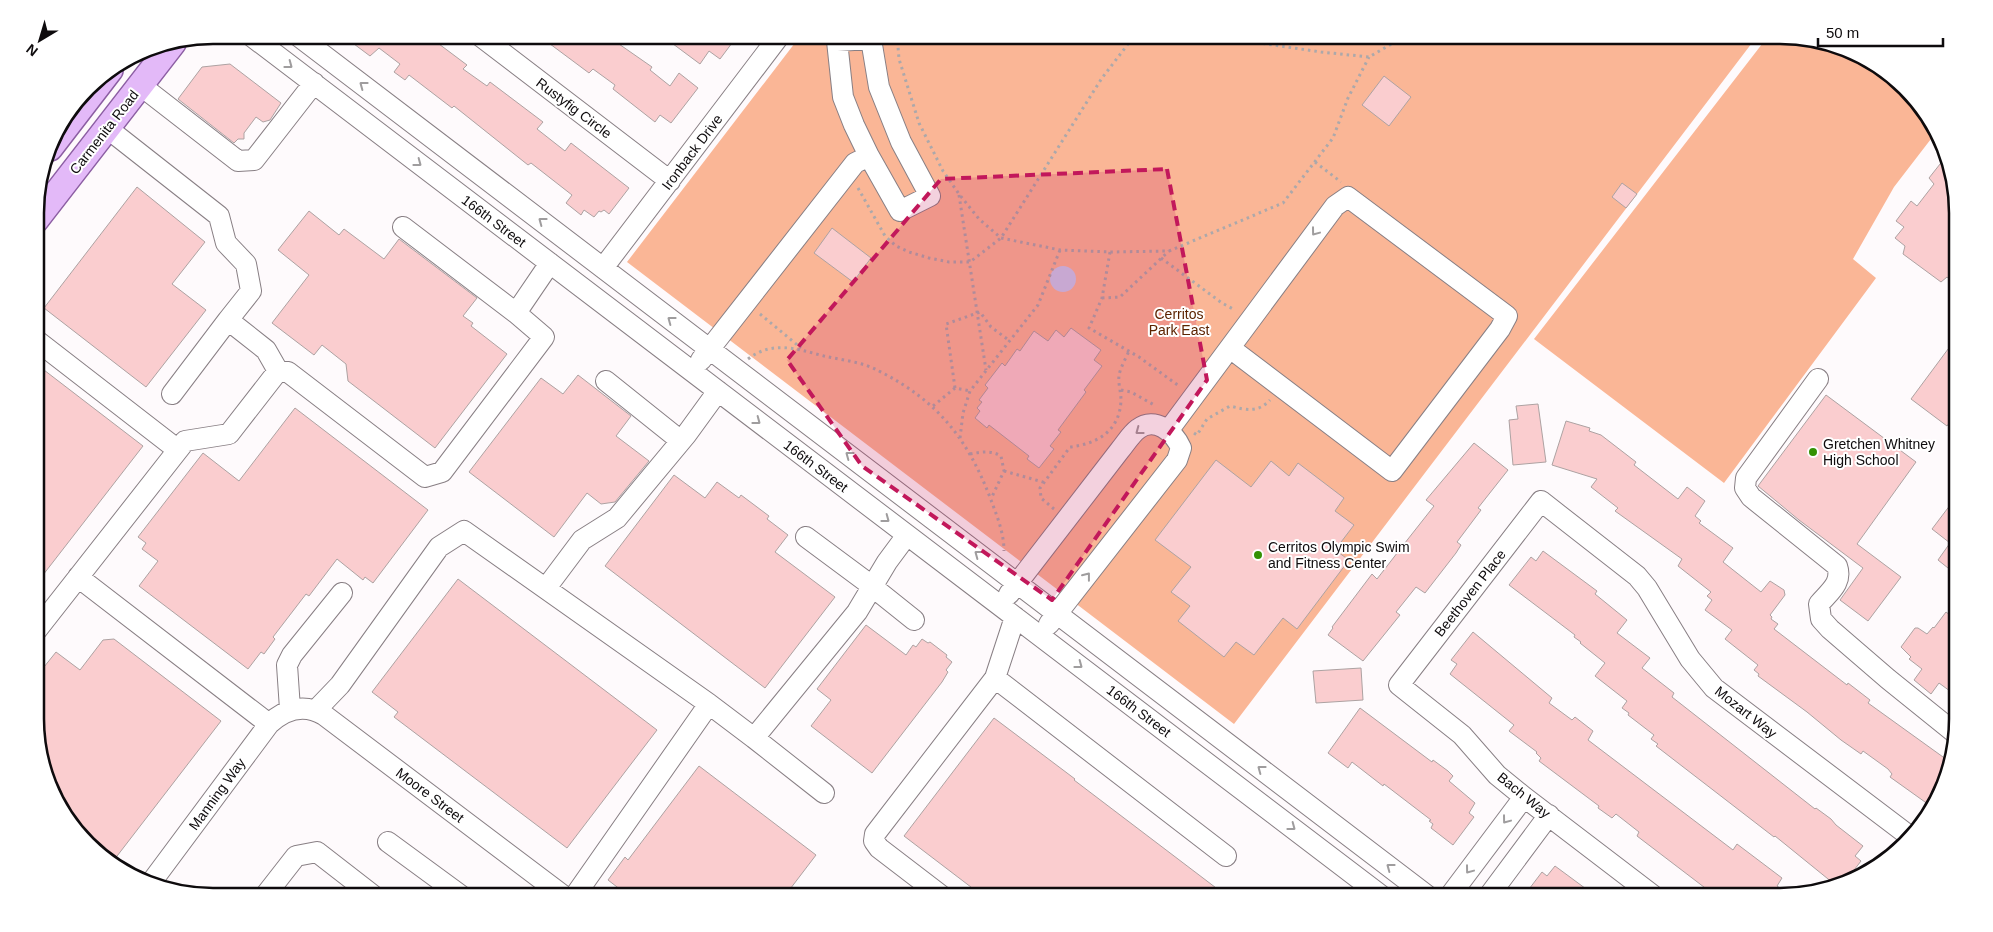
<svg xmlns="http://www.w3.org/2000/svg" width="1993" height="932" font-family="Helvetica,sans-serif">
<rect width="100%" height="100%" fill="#fefafc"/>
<!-- green -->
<path fill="#fab696" d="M801 35H1758L1234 724 627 262Z
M1769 35H1780L1849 49 1921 105 1934 135 1894 187 1853 259 1876 278 1724 483 1534 339Z"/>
<!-- water -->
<path fill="#caccf0" d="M1050 279a13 13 0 1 1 26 0a13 13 0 1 1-26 0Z"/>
<!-- building -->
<path fill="#facdcf" stroke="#ada2a2" d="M342 35H427L467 65 463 69 487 86 490 82 543 122 537 129 565 151 571 143 629 188 609 214 604 210 601 212 599 211 594 217 584 210 581 215 566 203 572 195 531 163 528 165 454 106 452 108 409 75 405 80 394 72 400 64 379 48 370 56Z
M538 35H606L652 67 650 70 670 86 679 73 698 88 671 123 660 115 655 122 613 89 615 85 593 69 589 73Z
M661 35H738L720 59 709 51 700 64Z
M230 64 281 103 270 120 263 122 256 117 244 133V139H238L234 143 178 99 202 67Z
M1384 76 1411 97 1389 126 1362 105Z
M1944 159 1957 190V285L1947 277 1941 282 1903 254 1905 246 1895 238 1904 227 1896 221 1911 201 1917 206 1934 184 1929 178Z
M1622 183 1637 194 1626 208 1612 197Z
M137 187 205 242 172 284 206 310 146 387 44 308Z
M309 211 339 235 344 229 384 259 399 239 477 298 463 316 473 323 471 326 507 354 435 448 348 381 346 364 322 345 314 355 272 323 309 275 278 250Z
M832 228 871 258 853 282 814 253Z
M1071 328 1101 350 1094 360 1102 366 1084 390 1086 392 1058 430 1061 432 1050 446 1054 449 1039 468 1027 459 1029 456 989 425 987 428 975 418 980 411 977 408 982 402 979 400 988 388 985 385 1002 363 1005 366 1017 349 1020 351 1034 331 1048 341 1056 330 1064 337Z
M1957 337V412L1947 426 1911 399Z
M44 370 143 446 36 584V380Z
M578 375 631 416 616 436 649 461 615 502 601 504 587 493 554 537 469 472 541 378 563 394Z
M1826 395 1916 462 1857 544 1901 577 1868 621 1840 600 1863 568 1799 520 1758 486Z
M1538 404 1546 462 1513 465 1509 420 1518 419 1516 406Z
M295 408 428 510 373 583 365 577 363 580 337 559 309 596 306 594 273 637 275 639 264 654 261 652 248 669 139 586 158 561 142 549 146 543 138 537 203 453 239 481Z
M1566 421 1590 428 1589 431 1601 435 1636 462 1634 465 1678 499 1687 487 1705 501 1695 516 1701 521 1699 523 1733 548 1723 562 1761 592 1770 581 1784 590 1785 595 1770 615 1772 617 1771 619 1778 624 1774 629 1847 685 1848 683 1870 700 1868 703 1950 762 1944 788 1932 807 1890 777 1892 774 1888 769 1863 751 1861 754 1841 740 1807 712 1758 676 1759 674 1754 670 1758 665 1725 639 1732 630 1705 610 1712 600 1707 596 1711 592 1678 566 1682 559 1615 511 1618 508 1591 487 1597 479 1552 465Z
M1474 443 1508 470 1478 508 1481 510 1457 542 1461 545 1456 553 1425 593 1416 587 1396 612 1400 615 1363 661 1328 635 1333 628 1332 627 1372 574 1377 579 1408 539 1434 506 1426 500Z
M1216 460 1251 487 1271 461 1289 476 1298 463 1344 498 1335 511 1354 525 1335 550 1349 560 1297 629 1283 618 1254 655 1236 642 1224 657 1178 621 1190 606 1171 592 1191 567 1155 540Z
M674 475 705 498 717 482 739 498 741 495 769 516 767 519 788 535 775 552 835 597 765 688 605 566Z
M1957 496 1958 562V576L1938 560 1950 543 1932 529Z
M1543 551 1597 591 1595 594 1627 620 1617 633 1650 658 1642 668 1674 693 1672 697 1815 809 1816 808 1831 819 1836 825 1863 846 1855 856 1861 861 1848 878 1833 883 1775 836 1774 837 1656 746 1658 744 1651 739 1654 735 1628 715 1629 713 1622 708 1627 701 1595 676 1605 663 1580 643 1581 642 1574 637 1575 635 1509 585 1531 557 1536 561Z
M458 579 657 730 567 848 394 717 398 712 372 692Z
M1946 612 1958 621V697L1939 683 1931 694 1914 680 1922 669 1909 659 1911 657 1901 647 1915 628H1918L1927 634 1933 627 1934 628Z
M866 625 906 655 913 645 916 647 922 639 928 643 930 642 947 655 946 657 952 662 946 670 948 672 942 682 872 773 811 726 831 700 817 689Z
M1473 632 1552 698 1549 703 1572 720 1575 717 1593 731 1588 740 1733 850 1737 844 1782 878 1777 886 1792 897H1717L1637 836 1639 832 1616 814 1612 818 1598 808 1599 806 1539 761 1541 758 1536 753 1537 752 1509 731 1514 725 1450 674 1457 664 1451 660Z
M114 639 221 721 114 860 72 827 37 743 36 677 56 652 80 670 103 640Z
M1361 668 1363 700 1316 703 1313 671Z
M1360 708 1432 762 1433 760 1448 771 1453 776 1449 781 1475 803 1469 813 1474 817 1453 845 1431 828 1433 824 1429 821 1431 820 1384 784 1383 786 1352 762 1348 768 1328 753Z
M994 718 1075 779 1074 780 1228 897H984L904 836Z
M699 766 816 855 784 897H630L608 880 625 857 628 860Z
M1555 866 1597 897H1523L1542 872 1547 876Z"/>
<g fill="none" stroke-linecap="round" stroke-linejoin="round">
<defs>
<path id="minor" d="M250 35 1383 897
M297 35 1429 897
M479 35 670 181
M140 85 238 161 254 160 314 83
M107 128 219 216 226 243 246 264 251 291 228 320 266 350 278 371
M403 227 516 313
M603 268 780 35
M36 340 178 450 36 631
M701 360 855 163 869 156 900 211 930 196 901 142 879 87 871 39 837 41 843 97 854 125 869 156
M1818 379 1746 478 1745 488 1751 497 1837 566C1843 583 1829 592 1819 604L1821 619 1830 629 1888 679 1955 733
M606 381 681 441
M172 394 228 320
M1168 431 1335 206 1348 197 1507 316 1500 329 1392 471 1230 348
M178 450 185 441 229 434 278 371 288 372 425 477 442 472 544 337 516 313 550 263
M806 537 872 586 879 592 914 620
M78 577 269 724
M546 588 582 540 617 518 686 435 718 391
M1009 594 1120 450C1126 443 1131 434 1138 429 1155 416 1174 432 1181 448L1177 460 1049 624
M995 678 1226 856
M290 709 287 665 292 655 342 593
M316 710 340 685 439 547 464 531 709 704
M754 738 824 793
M388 842 463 897
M150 884 269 724C285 709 304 703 324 715L565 897
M264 897 296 856 317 852 375 897
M574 897 709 704 754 738 857 612 887 562 907 535
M943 897 879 848 874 841 875 834 995 678 1015 617
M1449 897 1524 797
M1488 897 1549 815
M1655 897 1524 797 1497 775 1462 735 1399 685 1541 501 1637 576 1647 588 1690 659 1714 688 1912 838"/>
<path id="major" d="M50 148 110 70
M35 221 173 43"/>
</defs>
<!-- minor casing -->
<use href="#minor" stroke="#887f84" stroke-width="22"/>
<!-- major casing -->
<use href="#major" stroke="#8c5ea3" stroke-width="28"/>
<!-- path -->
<path stroke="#aca8aa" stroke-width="3" stroke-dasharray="2.5 4" stroke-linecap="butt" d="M897 35 899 59 919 123 943 171 959 194 979 219 1001 238 1060 250 1110 252 1169 251 1283 203 1333 138 1348 98 1369 57
M1141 35C1154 44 1170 46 1182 35
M1205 35 1321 52 1369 57 1407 35
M1315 162 1341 182
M858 188 885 236 896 246 909 252 929 258 949 262H970L1001 238 1102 78 1135 35
M959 195 986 370
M1110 252 1102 298 1089 328 1139 357 1179 386
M1161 258 1222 303 1235 310
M1102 298 1120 297 1169 251
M760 314 801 348
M748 359C773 340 797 349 824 356 842 360 863 362 879 371 938 401 968 439 991 500 997 516 1004 533 1004 551
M955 388 946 324 980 312 991 327 1010 341
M1121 390 1131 392 1156 406
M933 406 955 388 970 391
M1194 433 1197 435 1207 419 1230 406C1246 410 1258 413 1270 400
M960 438 963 413 970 391 1038 305 1060 250
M970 454C981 452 991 450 1001 456L1004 471 991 499
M1004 471 1043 482
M1054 509 1041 498 1040 488 1070 447C1097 444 1120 431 1121 400 1121 392 1118 383 1119 376 1120 368 1126 358 1129 351"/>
<!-- minor -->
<use href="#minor" stroke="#fff" stroke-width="20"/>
<!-- major -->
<use href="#major" stroke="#e3b9f8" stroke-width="25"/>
</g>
<!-- one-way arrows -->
<defs><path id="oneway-chevron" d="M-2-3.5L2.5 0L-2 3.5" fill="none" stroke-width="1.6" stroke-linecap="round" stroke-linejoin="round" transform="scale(1.25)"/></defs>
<g stroke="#9f9d9e">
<use href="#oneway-chevron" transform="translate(289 65) rotate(37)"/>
<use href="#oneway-chevron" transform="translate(363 85) rotate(-143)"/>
<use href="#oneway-chevron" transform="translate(418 163) rotate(37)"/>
<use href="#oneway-chevron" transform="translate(542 221) rotate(-143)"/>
<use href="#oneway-chevron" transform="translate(1315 232) rotate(127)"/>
<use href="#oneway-chevron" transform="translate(671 320) rotate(-143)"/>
<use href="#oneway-chevron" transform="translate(757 421) rotate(37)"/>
<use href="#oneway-chevron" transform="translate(1139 431) rotate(143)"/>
<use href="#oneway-chevron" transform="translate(849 455) rotate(-143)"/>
<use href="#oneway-chevron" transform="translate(886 519) rotate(37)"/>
<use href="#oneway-chevron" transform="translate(978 554) rotate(-143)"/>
<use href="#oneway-chevron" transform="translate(1087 576) rotate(-52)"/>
<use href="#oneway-chevron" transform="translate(1079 665) rotate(37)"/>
<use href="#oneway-chevron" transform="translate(1261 769) rotate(-143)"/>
<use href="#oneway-chevron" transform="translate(1506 820) rotate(127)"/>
<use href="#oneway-chevron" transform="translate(1292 827) rotate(37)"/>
<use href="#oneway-chevron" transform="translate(1390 867) rotate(-143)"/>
<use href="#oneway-chevron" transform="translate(1469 870) rotate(127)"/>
</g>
<!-- marked area -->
<path fill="#c2185b" fill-opacity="0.2" stroke="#c2185b" stroke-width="4" stroke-dasharray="10 6" stroke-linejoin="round" d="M1167 169 1207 380 1052 600 862 466 787 360 941 179Z"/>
<!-- markers -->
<g fill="#349104" stroke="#fff" stroke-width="2">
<circle cx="1813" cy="452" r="5"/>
<circle cx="1258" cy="555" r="5"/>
</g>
<g text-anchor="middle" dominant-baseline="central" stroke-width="4" stroke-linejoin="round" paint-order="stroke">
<!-- street labels -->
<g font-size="14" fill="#0e0b0d" stroke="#fff">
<text transform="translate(574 108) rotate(37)">Rustyfig Circle</text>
<text transform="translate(104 132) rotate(-52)">Carmenita Road</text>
<text transform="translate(692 152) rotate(-53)">Ironback Drive</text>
<text transform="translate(494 221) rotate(37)">166th Street</text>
<text transform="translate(816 466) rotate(37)">166th Street</text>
<text transform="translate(1470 593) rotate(-52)">Beethoven Place</text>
<text transform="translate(1139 711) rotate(37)">166th Street</text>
<text transform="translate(1746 712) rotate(38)">Mozart Way</text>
<text transform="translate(217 794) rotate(-54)">Manning Way</text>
<text transform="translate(430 795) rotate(37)">Moore Street</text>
<text transform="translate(1524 795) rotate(39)">Bach Way</text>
</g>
<!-- park labels -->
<g font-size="14" fill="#5c2301" stroke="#fff">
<text x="1179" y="314">Cerritos<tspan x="1179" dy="16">Park East</tspan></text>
</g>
<!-- poi labels -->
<g font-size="14" fill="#0e0b0d" stroke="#fff" text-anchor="start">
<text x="1823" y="444">Gretchen Whitney<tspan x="1823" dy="16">High School</tspan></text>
<text x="1268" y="547">Cerritos Olympic Swim<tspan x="1268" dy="16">and Fitness Center</tspan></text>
</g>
</g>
<!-- crop -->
<path d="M0 0H1993V932H0ZM213 44H1780A169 169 0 0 1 1949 213V719A169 169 0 0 1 1780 888H213A169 169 0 0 1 44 719V213A169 169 0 0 1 213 44Z" fill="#fff" fill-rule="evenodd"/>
<path fill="none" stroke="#0e0b0d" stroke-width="2.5" d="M213 44H1780A169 169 0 0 1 1949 213V719A169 169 0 0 1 1780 888H213A169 169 0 0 1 44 719V213A169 169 0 0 1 213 44Z"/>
<!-- north arrow -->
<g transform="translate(40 40) rotate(218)" stroke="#ffffff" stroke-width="4" paint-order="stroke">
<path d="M0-4L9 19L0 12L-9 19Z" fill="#0e0b0d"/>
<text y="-8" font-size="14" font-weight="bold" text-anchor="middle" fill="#0e0b0d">N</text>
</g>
<!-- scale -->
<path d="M1818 38v8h125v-8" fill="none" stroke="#0e0b0d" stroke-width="2.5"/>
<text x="1826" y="38" font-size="15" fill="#0e0b0d" stroke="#ffffff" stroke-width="4" paint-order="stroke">50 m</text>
</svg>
